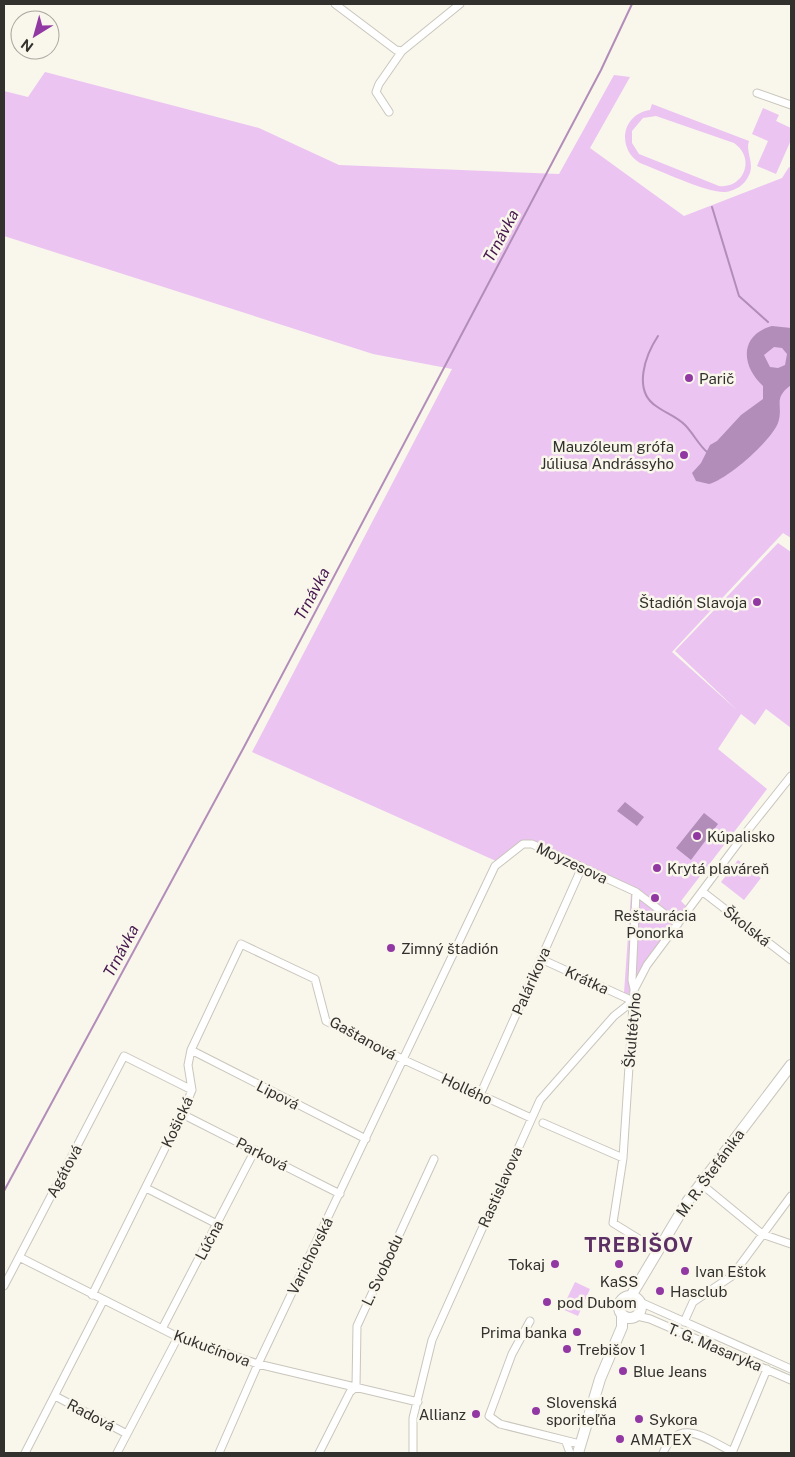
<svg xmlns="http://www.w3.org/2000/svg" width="795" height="1457" font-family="'Public Sans',sans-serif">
<rect width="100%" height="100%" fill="#f9f6ec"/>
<!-- green -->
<path fill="#ebc4f2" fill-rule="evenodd" d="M45 72 259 128 339 165 559 174 614 75 630 77 590 148 684 216 782 178 789 167 791 168V538L783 533 672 652 738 711 675 651 778 543 791 552V728L766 709 755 725 741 714 718 749 767 789 681 901 687 907 645 962 629 994 624 993 631 893 633 887 532 841 524 840 496 861 252 752 452 369 373 354 4 236V91L28 97Z
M652 104 749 141C745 152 755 163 749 175 745 185 735 191 725 192 707 193 659 170 640 163 616 148 622 114 650 110ZM656 116 734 143C756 158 744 189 719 186L639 154 632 143V131L643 118Z
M763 108 779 115 776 121 791 128V140L776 174 757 166 768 141 752 134Z
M738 860 761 878 744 900 721 882Z
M575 1282 590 1289 578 1316 562 1309Z"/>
<!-- water -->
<path fill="#b28db9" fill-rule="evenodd" d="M772 326 791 328V385C772 399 784 405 778 423 771 441 728 479 709 484L696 481 692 473 701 463 710 445 717 441 741 415 763 399V386C741 366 739 335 772 326ZM774 347 782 348 787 354 785 365 778 368 770 367 764 355Z
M625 802 644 817 637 826 617 811Z
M704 813 718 824 691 860 676 848Z"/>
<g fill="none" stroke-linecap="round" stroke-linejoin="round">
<!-- stream -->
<path stroke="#b28db9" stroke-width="2" d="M712 207 739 296 768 322
M658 336C646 354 632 390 656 406 665 413 676 416 685 425 693 433 698 444 707 452
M4 1191 244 747 601 70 632 4"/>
<defs>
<path id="street" d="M335 4 396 50 402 51 460 4
M757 93 791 105
M389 112 376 92 379 84 402 51
M703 892 791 960
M541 959 633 1001
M634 989 632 980 636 892
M191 1050 366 1139
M480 1095 582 867
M182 1114 340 1194
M543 1123 623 1158
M700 1183 762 1234 791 1244
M146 1188 217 1224
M657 1250 613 1223 623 1158 634 990 647 965 744 835 791 776
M19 1257 178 1337 258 1364 418 1402
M4 1286 124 1056 192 1090
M92 1295 182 1114 192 1090 188 1065 191 1050 241 944 315 979 326 1021 402 1059 531 1118
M640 1302 791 1369
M637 1316 650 1319 791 1380
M530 1321 512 1354 489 1416 500 1424 580 1444
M684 1322 693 1302 732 1276 791 1196
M162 1329 255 1150
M55 1396 127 1434
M566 1442 570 1453
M25 1453 103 1301
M117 1453 178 1337
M219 1453 258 1364 495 866 523 844H532L636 892 678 924
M319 1453 350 1392 356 1387 357 1326 434 1159
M413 1453V1418L432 1340 540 1100 614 1016 633 1001
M663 1453C679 1415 707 1440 733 1452
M732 1453 767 1369"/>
<path id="secondary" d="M619 1307a11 11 0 1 1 22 0a11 11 0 1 1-22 0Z
M631 1296 687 1202 791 1065
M578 1453 600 1379 622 1327V1315"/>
</defs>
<!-- street casing -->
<use href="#street" stroke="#c9c6bc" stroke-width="9"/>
<!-- secondary casing -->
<use href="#secondary" stroke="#c9c6bc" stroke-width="12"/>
<!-- street -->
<use href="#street" stroke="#fff" stroke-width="7"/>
<!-- secondary -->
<use href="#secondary" stroke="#fff" stroke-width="10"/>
</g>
<!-- markers -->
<g fill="#9238a3" stroke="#f9f6ec" stroke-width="2">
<circle cx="689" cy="378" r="5"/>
<circle cx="684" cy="455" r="5"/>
<circle cx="757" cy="602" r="5"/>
<circle cx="697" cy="836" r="5"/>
<circle cx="657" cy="868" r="5"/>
<circle cx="655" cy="898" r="5"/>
<circle cx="391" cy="948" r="5"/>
<circle cx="555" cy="1264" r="5"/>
<circle cx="619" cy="1264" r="5"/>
<circle cx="685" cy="1271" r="5"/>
<circle cx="660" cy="1291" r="5"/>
<circle cx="547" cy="1302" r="5"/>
<circle cx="577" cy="1332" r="5"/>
<circle cx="567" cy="1349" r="5"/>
<circle cx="623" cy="1371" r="5"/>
<circle cx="536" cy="1411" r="5"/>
<circle cx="476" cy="1414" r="5"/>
<circle cx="639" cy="1419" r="5"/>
<circle cx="620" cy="1439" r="5"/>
</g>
<g text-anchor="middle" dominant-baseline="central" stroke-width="5" stroke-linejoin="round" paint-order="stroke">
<!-- poi labels -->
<g font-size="15" fill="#33312e" stroke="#f9f6ec" text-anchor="start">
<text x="699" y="378">Parič</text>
<text x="674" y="446" text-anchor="end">Mauzóleum grófa<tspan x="674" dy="17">Júliusa Andrássyho</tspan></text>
<text x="747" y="602" text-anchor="end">Štadión Slavoja</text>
<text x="707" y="836">Kúpalisko</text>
<text x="667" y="868">Krytá plaváreň</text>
<text x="655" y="915" text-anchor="middle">Reštaurácia<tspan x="655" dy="17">Ponorka</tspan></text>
<text x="401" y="948">Zimný štadión</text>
<text x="545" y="1264" text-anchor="end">Tokaj</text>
<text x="695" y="1271">Ivan Eštok</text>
<text x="619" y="1281" text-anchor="middle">KaSS</text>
<text x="670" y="1291">Hasclub</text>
<text x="557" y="1302">pod Dubom</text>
<text x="567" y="1332" text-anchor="end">Prima banka</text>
<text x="577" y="1349">Trebišov 1</text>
<text x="633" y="1371">Blue Jeans</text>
<text x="546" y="1402">Slovenská<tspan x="546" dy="17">sporiteľňa</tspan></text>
<text x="466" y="1414" text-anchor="end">Allianz</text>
<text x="649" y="1419">Sykora</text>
<text x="630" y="1439">AMATEX</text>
</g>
<!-- street labels -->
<g font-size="15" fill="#33312e" stroke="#f9f6ec">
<text transform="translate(572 863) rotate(25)">Moyzesova</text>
<text transform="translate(747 926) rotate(38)">Školská</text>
<text transform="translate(587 980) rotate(25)">Krátka</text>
<text transform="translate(531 981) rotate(-66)">Palárikova</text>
<text transform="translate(632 1030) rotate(-85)">Škultétyho</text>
<text transform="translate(363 1038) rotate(29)">Gaštanová</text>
<text transform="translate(467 1089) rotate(25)">Hollého</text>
<text transform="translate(278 1095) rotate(27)">Lipová</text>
<text transform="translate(177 1122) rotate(-65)">Košická</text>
<text transform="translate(262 1154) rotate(27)">Parková</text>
<text transform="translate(64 1171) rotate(-62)">Agátová</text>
<text transform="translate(710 1173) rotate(-54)">M. R. Štefánika</text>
<text transform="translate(500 1187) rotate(-66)">Rastislavova</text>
<text transform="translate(209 1240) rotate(-62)">Lúčna</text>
<text transform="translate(310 1256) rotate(-64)">Varichovská</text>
<text transform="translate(382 1270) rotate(-65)">L. Svobodu</text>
<text transform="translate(715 1347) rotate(23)">T. G. Masaryka</text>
<text transform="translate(212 1348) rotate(20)">Kukučínova</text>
<text transform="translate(91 1415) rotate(28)">Radová</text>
</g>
<!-- water labels -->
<g font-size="16" font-style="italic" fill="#43154c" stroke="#f9f6ec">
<text transform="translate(501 236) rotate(-62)">Trnávka</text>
<text transform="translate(312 594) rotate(-62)">Trnávka</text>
<text transform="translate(121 951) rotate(-62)">Trnávka</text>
</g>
<!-- district labels -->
<g font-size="20" font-weight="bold" letter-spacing="1" fill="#5c3064" stroke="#f9f6ec">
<text x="639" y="1245">TREBIŠOV</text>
</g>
</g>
<!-- border -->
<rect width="795" height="1457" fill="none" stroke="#33312e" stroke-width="10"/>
<!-- north arrow -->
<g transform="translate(35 35) rotate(217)"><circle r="24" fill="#f9f6ec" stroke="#aaa7a0"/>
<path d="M0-4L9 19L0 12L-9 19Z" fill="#9238a3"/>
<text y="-8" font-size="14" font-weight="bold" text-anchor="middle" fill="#33312e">N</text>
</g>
</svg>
